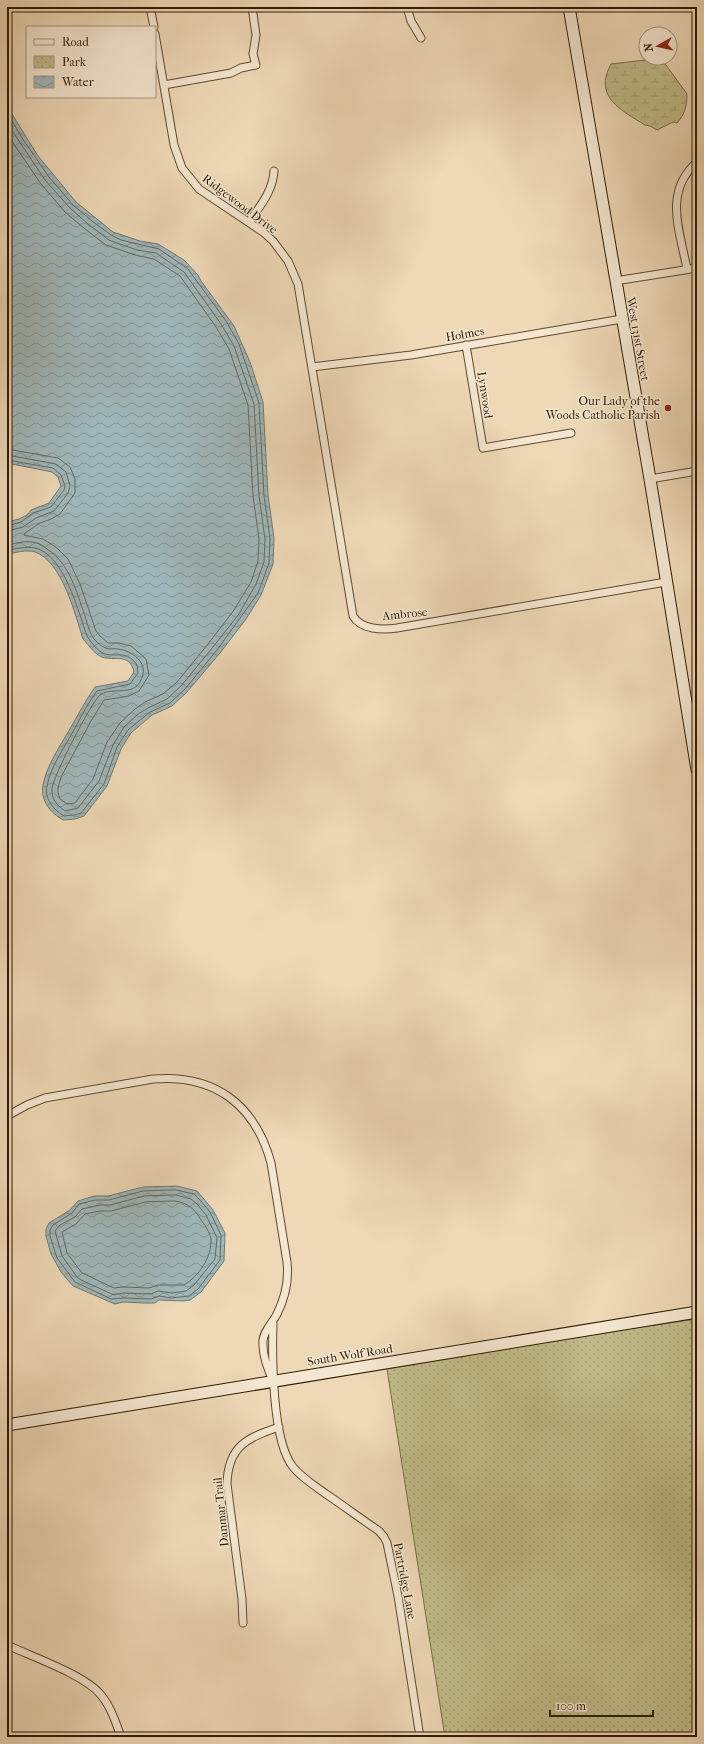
<svg xmlns="http://www.w3.org/2000/svg" width="704" height="1744" font-family="'IM FELL French Canon',serif">
<defs>
<pattern id="wetland-marsh" width="20" height="14" patternUnits="userSpaceOnUse"><rect width="20" height="14" fill="#c0bc89"/><path d="M1 5h8M5 5V1M11 12h8M15 12V8" fill="none" stroke="#a5a175"/></pattern>
<pattern id="park-dots" width="8" height="8" patternUnits="userSpaceOnUse"><rect width="8" height="8" fill="#c0bc89"/><path d="M2 2h.1M6 6h.1" fill="none" stroke="#a5a175" stroke-width="1.8" stroke-linecap="round"/></pattern>
<pattern id="water-waves" width="16" height="10" patternUnits="userSpaceOnUse"><rect width="16" height="10" fill="#9fb7ba"/><path d="M0 5q4-4 8 0t8 0" fill="none" stroke="#829495"/></pattern>
</defs>
<rect width="100%" height="100%" fill="#eed8b6"/>
<filter id="stains"><feTurbulence type="fractalNoise" baseFrequency=".005" numOctaves="4"/><feColorMatrix values="0 0 0 0 .2 0 0 0 0 .09 0 0 0 0 .02 0 0 0 .5 -.17"/></filter>
<radialGradient id="worn" r=".72"><stop offset=".6" stop-color="#630" stop-opacity="0"/><stop offset="1" stop-color="#630" stop-opacity=".3"/></radialGradient>
<!-- wetland -->
<path fill="url(#wetland-marsh)" stroke="#786c46" d="M654 59 666 65 687 94C687 106 685 114 677 123L673 122 657 130 650 126 645 125C621 110 593 97 611 64Z"/>
<!-- park -->
<path fill="url(#park-dots)" stroke="#786c46" d="M697 1319V1737H445L386 1363Z"/>
<!-- water -->
<path fill="url(#water-waves)" stroke="#727970" d="M7 106 38 156 76 202 113 232 140 241 158 244 184 260 198 275 201 281 234 326 250 362 263 402 268 495 274 538 273 564 261 595 246 619 220 653 187 692 172 706 152 715 131 733 121 749 107 786 84 816 75 819 63 820C51 813 40 801 43 785 47 764 61 745 71 727 79 713 86 700 95 687L128 681 134 672C130 654 117 660 105 658 95 656 89 645 83 639 75 614 62 561 35 552 26 549 15 553 7 554V522L19 519 27 515 31 510 49 503 61 486 58 477 52 472 7 463Z
M177 1186 197 1191 203 1198 213 1210 225 1233 224 1261 201 1292 190 1300 183 1301 159 1300 155 1303H144L123 1302 115 1304 73 1286 61 1272 51 1254 46 1236V1229L49 1223 70 1210 78 1201 94 1196H108L143 1187Z"/>
<g fill="none" stroke-linecap="round" stroke-linejoin="round">
<!-- shore -->
<path stroke="#67695e" stroke-width="1" d="M7 113 24 141 49 177 73 205 92 221 111 235 121 240 159 249 188 269 226 321 239 344 259 403 264 496 270 538 269 563 258 593 217 650 185 689 170 703 150 712 128 730 117 747 104 784 81 813 74 815 64 816C54 810 44 799 47 786 51 765 65 747 75 728 82 715 88 703 97 691L130 684 138 673 137 665C127 650 117 657 105 654 97 651 91 642 87 636 78 611 64 554 35 548 26 546 16 549 7 550
M7 123 45 180 70 208 88 224 109 240 137 250 156 253 184 272 221 324 234 346 254 404 259 496 265 539 264 562 256 584 239 614 213 647 181 686 167 699 148 708 138 714 124 727 113 745 99 781 78 808 65 811C57 805 51 799 52 789 52 778 92 701 100 695 114 685 137 700 143 674 146 660 129 650 118 649 114 648 109 650 106 648 103 647 100 645 98 643 90 637 88 625 85 616 76 591 70 564 47 549 44 547 41 544 37 543 27 540 17 543 7 545
M7 134 41 184 65 212 85 229 106 245 135 255 154 259 180 276 216 327 229 349 248 405 253 496 259 539 258 561 251 582 234 610 208 644 177 682 163 694 145 702 135 709 120 723 107 742 93 779 75 803 67 804 60 799 58 793V788L61 777 91 721 104 700 129 696 139 691 149 675 146 659 131 646 119 643H108L100 636 96 631 80 584 68 559 57 548 43 539 24 535 25 533 40 523 51 519 60 514 75 493V479L70 467 58 458 7 449
M7 455 56 464 66 472 70 486 68 493 54 511 36 518 23 527 7 531
M7 460 53 468 61 475 65 486 64 490 51 507 33 513 21 522 7 526
M176 1190 194 1194 200 1200 210 1212 221 1235 220 1260 198 1289 189 1296 171 1298 159 1296 151 1299 123 1298 111 1299 75 1282 57 1258 50 1236V1230L53 1225 72 1213 79 1204 95 1200H109L143 1191Z
M176 1195 191 1199 197 1204 206 1215 217 1238 215 1259 194 1285 186 1291 172 1293 158 1291 151 1294 123 1293 114 1295 81 1280 77 1277 62 1256 55 1231 60 1225 75 1217 82 1209 100 1205H110L144 1196Z
M175 1201C188 1203 195 1209 201 1220 205 1225 210 1233 211 1239 212 1257 199 1276 184 1285H158L149 1288 123 1287 114 1288 82 1273 67 1253 62 1232 76 1224 85 1214 100 1211H111L145 1202Z"/>
<defs>
<path id="street" d="M150 7 154 27
M407 7 411 21 421 38
M155 34 174 145 182 168 199 189 263 232 273 241 288 261 298 284 353 616C361 630 383 630 397 628L666 582
M164 85 231 73 241 68 256 65 253 54 256 35 252 7
M249 222C260 206 273 191 274 171
M687 269C680 231 663 192 697 162
M615 281 697 268
M466 345 483 448 571 433
M312 367 411 355 622 319
M650 479 697 471
M7 1116 27 1105 45 1098 153 1079C214 1074 255 1104 271 1163L287 1262C289 1280 285 1298 277 1314 273 1322 263 1332 263 1341 262 1355 268 1369 273 1381
M273 1323C272 1357 272 1441 293 1467 302 1478 315 1486 326 1494 344 1506 361 1519 379 1531L384 1537 387 1543 398 1596 420 1737
M243 1623 242 1599 227 1484C228 1446 247 1438 279 1427
M7 1645C33 1657 85 1675 101 1695 111 1707 116 1723 121 1737"/>
<path id="secondary" d="M569 7 650 479 697 770
M7 1425 697 1312"/>
</defs>
<!-- street casing -->
<use href="#street" stroke="#5f4a2f" stroke-width="9"/>
<!-- secondary casing -->
<use href="#secondary" stroke="#2f1b02" stroke-width="13"/>
<!-- street -->
<use href="#street" stroke="#f4e6d0" stroke-width="7"/>
<!-- secondary -->
<use href="#secondary" stroke="#f4e6d0" stroke-width="11"/>
</g>
<!-- markers -->
<circle fill="#8f2418" stroke="#f4e6d0" stroke-width="1.5" cx="668" cy="408" r="4"/>
<g text-anchor="middle" dominant-baseline="central" stroke-width="3" stroke-linejoin="round" paint-order="stroke">
<!-- street labels -->
<g font-size="12" fill="#2f1b02" stroke="#f4e6d0">
<text transform="translate(240 204) rotate(37)">Ridgewood Drive</text>
<text transform="translate(465 334) rotate(-10)">Holmes</text>
<text transform="translate(638 339) rotate(80)">West 131st Street</text>
<text transform="translate(485 395) rotate(81)">Lynwood</text>
<text transform="translate(405 614) rotate(-6)">Ambrose</text>
<text transform="translate(350 1355) rotate(-9)">South Wolf Road</text>
<text transform="translate(221 1512) rotate(-96)">Danmar Trail</text>
<text transform="translate(405 1581) rotate(79)">Partridge Lane</text>
</g>
<!-- poi labels -->
<g font-size="12" fill="#2f1b02" stroke="#f4e6d0" text-anchor="end">
<text x="660" y="401">Our Lady of the<tspan x="660" dy="14">Woods Catholic Parish</tspan></text>
</g>
</g>
<!-- margin -->
<rect width="704" height="1744" fill="none" stroke="#eed8b6" stroke-width="24"/>
<rect x="8" y="8" width="688" height="1728" fill="none" stroke="#2f1b02" stroke-width="2"/>
<rect x="12" y="12" width="680" height="1720" fill="none" stroke="#2f1b02"/>
<!-- legend -->
<rect x="26" y="26" width="130" height="72" fill="#f4e6d0" stroke="#a5957e"/>
<rect x="34" y="39" width="20" height="6" fill="#f4e6d0" stroke="#a5957e"/>
<text x="62" y="46" font-size="12" fill="#2f1b02">Road</text>
<rect x="34" y="56" width="20" height="12" fill="url(#park-dots)" stroke="#a5957e"/>
<text x="62" y="66" font-size="12" fill="#2f1b02">Park</text>
<rect x="34" y="76" width="20" height="12" fill="url(#water-waves)" stroke="#a5957e"/>
<text x="62" y="86" font-size="12" fill="#2f1b02">Water</text>
<!-- north arrow -->
<g transform="translate(658 46) rotate(262)"><circle r="19" fill="#f4e6d0" stroke="#a5957e"/>
<path d="M0-3L7 15L0 10L-7 15Z" fill="#8f2418"/>
<text y="-6" font-size="11" font-weight="bold" text-anchor="middle" fill="#2f1b02">N</text>
</g>
<!-- scale -->
<path d="M550 1710v6h103v-6" fill="none" stroke="#2f1b02" stroke-width="2"/>
<text x="556" y="1710" font-size="12" fill="#2f1b02" stroke="#f4e6d0" stroke-width="3" paint-order="stroke">100 m</text>
<rect width="100%" height="100%" filter="url(#stains)"/>
<rect width="100%" height="100%" fill="url(#worn)"/>
</svg>
